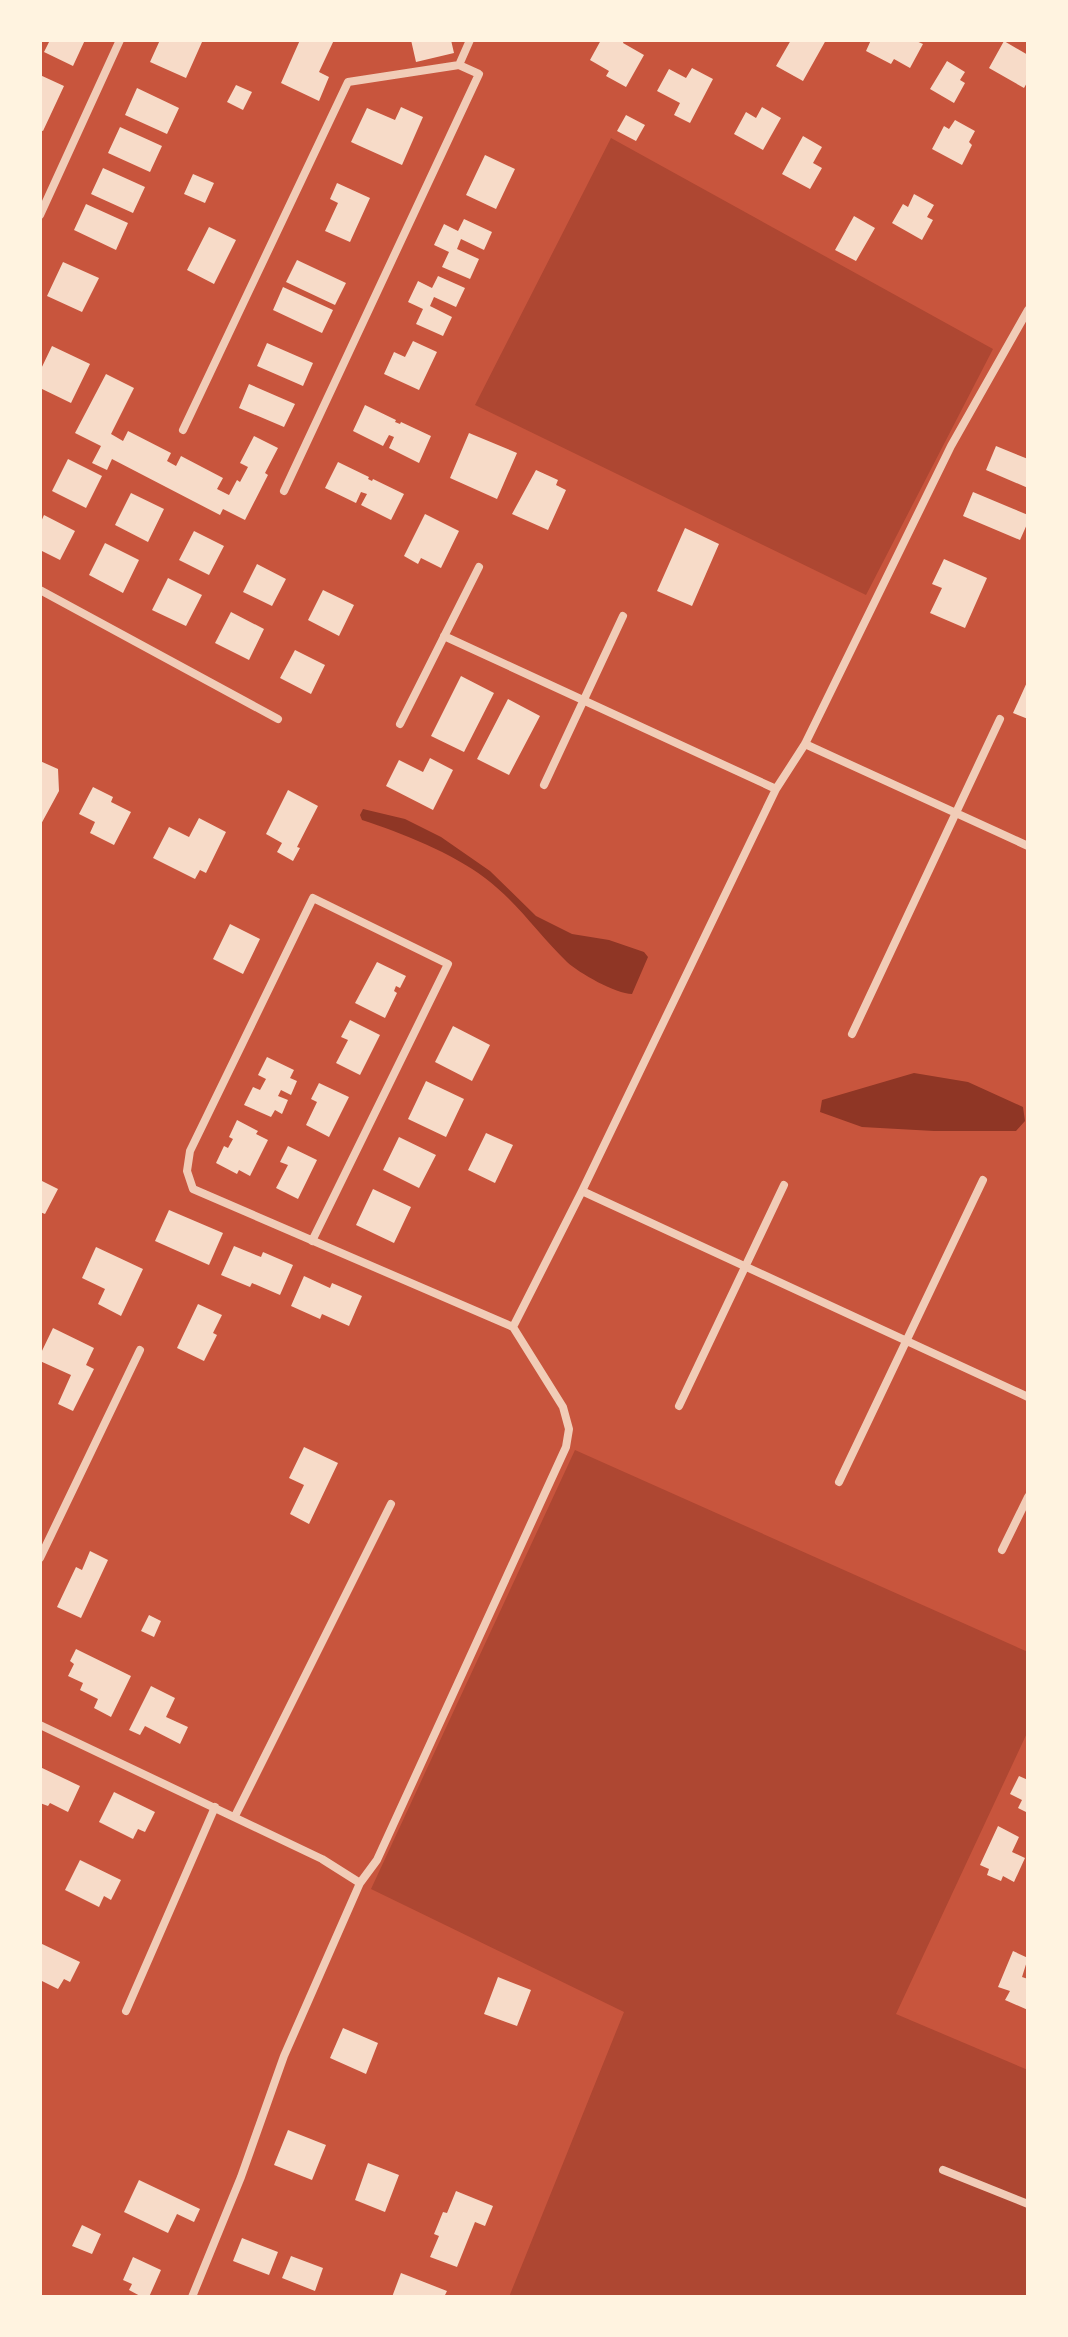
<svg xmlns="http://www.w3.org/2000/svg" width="1068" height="2337" font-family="'Noto Serif',serif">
<rect width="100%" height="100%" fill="#c8553d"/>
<!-- green -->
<path fill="#ae4732" d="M611 138 993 349 866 595 475 405Z
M575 1450 1028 1652V1731L896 2014 1028 2070V2297H509L624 2012 371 1889Z"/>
<!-- water -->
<path fill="#8f3625" d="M363 809 405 819 441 837 490 871 536 916 572 934 609 940 644 952 648 957 632 994C616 994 579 973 567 962 538 934 517 902 485 878 452 853 402 833 362 820L360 815Z
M914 1073 968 1082 1023 1107 1025 1121 1016 1131H934L862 1127 820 1112 822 1100Z"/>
<!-- building -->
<path fill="#f7dbc8" d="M50 40H85L73 66 44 52Z
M160 40H197L202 42 186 78 150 62Z
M300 40H334L319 72 329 77 319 101 281 83Z
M411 40H451L454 53 416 62Z
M601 40H624L623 43 644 55 626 87 606 76 609 71 590 60Z
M791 40H826L803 81 776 66Z
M871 40H914L923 44 910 68 894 59 891 64 866 51Z
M1004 41 1028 55V81L1024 88 989 68Z
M947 61 965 72 960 80 965 83 954 103 930 89Z
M692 68 713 79 690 123 674 115 680 103 657 91 669 69 686 78Z
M40 75 64 86 43 131 40 130Z
M236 85 252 92 243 110 227 102Z
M137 88 179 108 167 134 125 115Z
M401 107 423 117 402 165 351 142 367 108 395 120Z
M762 107 781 118 763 150 734 134 746 112 756 118Z
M626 115 645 125 636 141 617 131Z
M955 120 975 131 969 142 972 145 962 165 932 149 944 126 949 129Z
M120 127 162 146 150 172 108 153Z
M803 136 822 147 813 163 822 168 810 189 782 174Z
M485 155 515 169 496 209 466 195Z
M103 168 145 187 133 213 91 194Z
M193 174 214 183 205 203 184 194Z
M337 183 370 198 350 242 325 231 338 203 330 199Z
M914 194 934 205 927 217 933 220 922 240 892 223 903 204 908 207Z
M86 204 128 223 116 250 74 230Z
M854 216 875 228 856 261 835 250Z
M464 219 492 232 484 250 461 239 457 249 479 259 470 279 442 267 449 252 434 245 444 224 458 231Z
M209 227 236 240 214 284 187 270Z
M297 260 346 283 335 305 286 282Z
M63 262 99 278 82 312 47 296Z
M438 276 465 288 456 307 434 297 430 306 452 317 443 336 416 324 423 309 408 302 418 281 432 288Z
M283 287 333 310 322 333 273 310Z
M413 341 437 352 419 390 384 374 394 352 405 357Z
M267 343 313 363 303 386 257 366Z
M52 346 90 364 71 403 40 388V371Z
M106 374 134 388 111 434 123 441 128 431 171 453 167 461 176 466 181 456 223 478 217 489 229 495 237 480 240 482 248 467 240 463 254 436 278 448 265 473 268 475 245 520 223 509 220 515 112 459 107 470 92 463 101 446 75 433Z
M249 384 295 404 284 427 239 408Z
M365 405 396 420 395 422 400 424 401 422 431 436 419 463 389 448 394 437 389 435 383 446 353 431Z
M469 433 517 453 497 499 450 478Z
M996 446 1028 459V488L986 470Z
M68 459 102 476 86 508 52 491Z
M338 462 369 477 368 479 372 481 373 479 404 494 391 520 361 505 367 494 361 492 356 503 325 488Z
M536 470 558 480 556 485 566 490 548 530 512 514Z
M973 492 1028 515V522L1020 540 963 516Z
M131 493 164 509 148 542 115 525Z
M425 514 459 531 441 568 421 558 418 564 404 556Z
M44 515 75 531 60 560 40 550V524Z
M685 528 719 544 692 606 657 591Z
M194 531 224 546 209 575 179 560Z
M105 543 139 560 123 593 89 575Z
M944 559 987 578 965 628 930 613 942 588 932 584Z
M257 564 286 579 272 606 243 592Z
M168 578 202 595 186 626 152 610Z
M323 590 354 605 339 636 308 620Z
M231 612 264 629 249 660 215 643Z
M295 650 325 665 311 694 280 678Z
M461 676 494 693 464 752 431 736Z
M1028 680V719L1013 713Z
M508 699 540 716 509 775 477 759Z
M430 758 453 770 433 810 386 786 399 760 423 772Z
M40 761 58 769 59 791 40 826Z
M93 787 113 797 111 802 131 812 114 845 90 833 95 822 79 814Z
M288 790 318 806 297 847 300 848 293 861 277 852 282 843 266 834Z
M199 818 226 832 206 873 200 870 195 879 153 858 169 827 189 837Z
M230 924 260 939 243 974 213 959Z
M377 962 406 976 400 988 396 986 394 991 397 993 385 1018 355 1003Z
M350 1020 380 1035 360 1075 336 1063 348 1040 341 1037Z
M453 1026 490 1045 472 1081 435 1062Z
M267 1057 294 1070 290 1078 297 1081 291 1095 281 1090 278 1096 288 1100 282 1114 275 1110 271 1117 244 1105 253 1087 260 1090 266 1079 258 1075Z
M426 1081 464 1099 446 1137 408 1119Z
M319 1083 349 1097 329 1137 306 1125 317 1102 311 1099Z
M237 1120 258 1131 256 1134 268 1140 250 1176 239 1170 237 1174 216 1163 224 1146 228 1148 233 1139 229 1137Z
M486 1133 513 1145 495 1183 468 1170Z
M399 1137 436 1155 419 1188 383 1170Z
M288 1146 317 1160 298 1199 276 1188 288 1165 280 1162Z
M40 1180 58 1189 45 1214 40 1212Z
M373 1189 411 1207 394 1243 356 1225Z
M169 1210 223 1233 209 1265 155 1241Z
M234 1246 261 1257 263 1252 293 1265 280 1295 252 1283 250 1287 221 1275Z
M96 1247 143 1269 121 1316 98 1304 105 1289 82 1278Z
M304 1276 330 1288 332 1283 362 1296 349 1326 322 1314 320 1319 291 1306Z
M198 1304 222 1315 213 1333 217 1335 204 1361 177 1348Z
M53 1328 94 1348 86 1365 94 1369 73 1411 58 1404 71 1375 40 1361V1355Z
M304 1447 338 1463 309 1524 290 1514 304 1485 289 1478Z
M90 1551 108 1560 81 1618 57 1607 76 1567 82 1570Z
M149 1615 161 1621 154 1637 141 1631Z
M76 1649 131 1676 111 1717 94 1708 98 1699 80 1690 83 1683 68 1676 74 1664 70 1661Z
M151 1686 175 1698 166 1717 188 1727 180 1744 145 1726 140 1735 129 1730Z
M40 1767 80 1786 68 1812 50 1803 48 1806 40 1803Z
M1019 1776 1028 1780V1813L1018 1808 1022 1800 1010 1794Z
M114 1792 155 1812 145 1832 138 1829 133 1839 99 1822Z
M998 1826 1019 1837 1012 1852 1025 1858 1014 1882 1003 1876 1001 1881 987 1875 989 1869 980 1865Z
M80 1860 121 1880 111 1900 104 1896 99 1907 65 1890Z
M40 1943 80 1962 70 1982 64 1979 58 1989 40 1980Z
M1013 1951 1028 1958 1022 1977 1028 1979V2010L1005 2000 1010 1991 998 1987Z
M498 1977 531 1990 517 2026 484 2014Z
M343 2028 378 2043 366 2074 330 2058Z
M288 2130 326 2145 312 2180 274 2165Z
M368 2163 399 2175 385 2212 355 2200Z
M139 2180 200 2209 194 2222 177 2214 168 2233 124 2212Z
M456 2191 493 2206 485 2226 475 2222 457 2267 430 2257 439 2236 434 2234 443 2212 447 2213Z
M82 2225 101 2234 92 2254 72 2246Z
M242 2238 278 2252 269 2275 233 2261Z
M291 2256 323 2268 315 2291 282 2278Z
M133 2257 161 2270 149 2297H142L129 2290 132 2284 123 2280Z
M401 2273 447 2291 444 2297H392Z"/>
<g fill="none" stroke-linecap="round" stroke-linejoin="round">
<!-- minor -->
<path stroke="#f1ccb7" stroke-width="8" d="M40 215 120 40
M183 430 348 82 459 65 470 40
M284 491 479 74 459 65
M40 590 278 719
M444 636 776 789
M400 724 479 567
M805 744 1028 846
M544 785 623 616
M852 1034 1000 719
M582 1191 1028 1397
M312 1241 448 964 313 898 190 1151 187 1171 193 1189 513 1327
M679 1406 784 1185
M839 1482 983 1180
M1002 1550 1028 1497
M40 1558 140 1350
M40 1725 322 1859 360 1883
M235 1816 391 1504
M126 2011 215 1807
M943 2170 1028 2204
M192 2297 241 2177 284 2056 360 1883 377 1860 566 1447 569 1429 563 1407 513 1327 582 1191 776 789 805 744 951 446 1028 310"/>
</g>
<!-- border -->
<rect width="1068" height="2337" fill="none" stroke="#fff3e0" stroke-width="84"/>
</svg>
